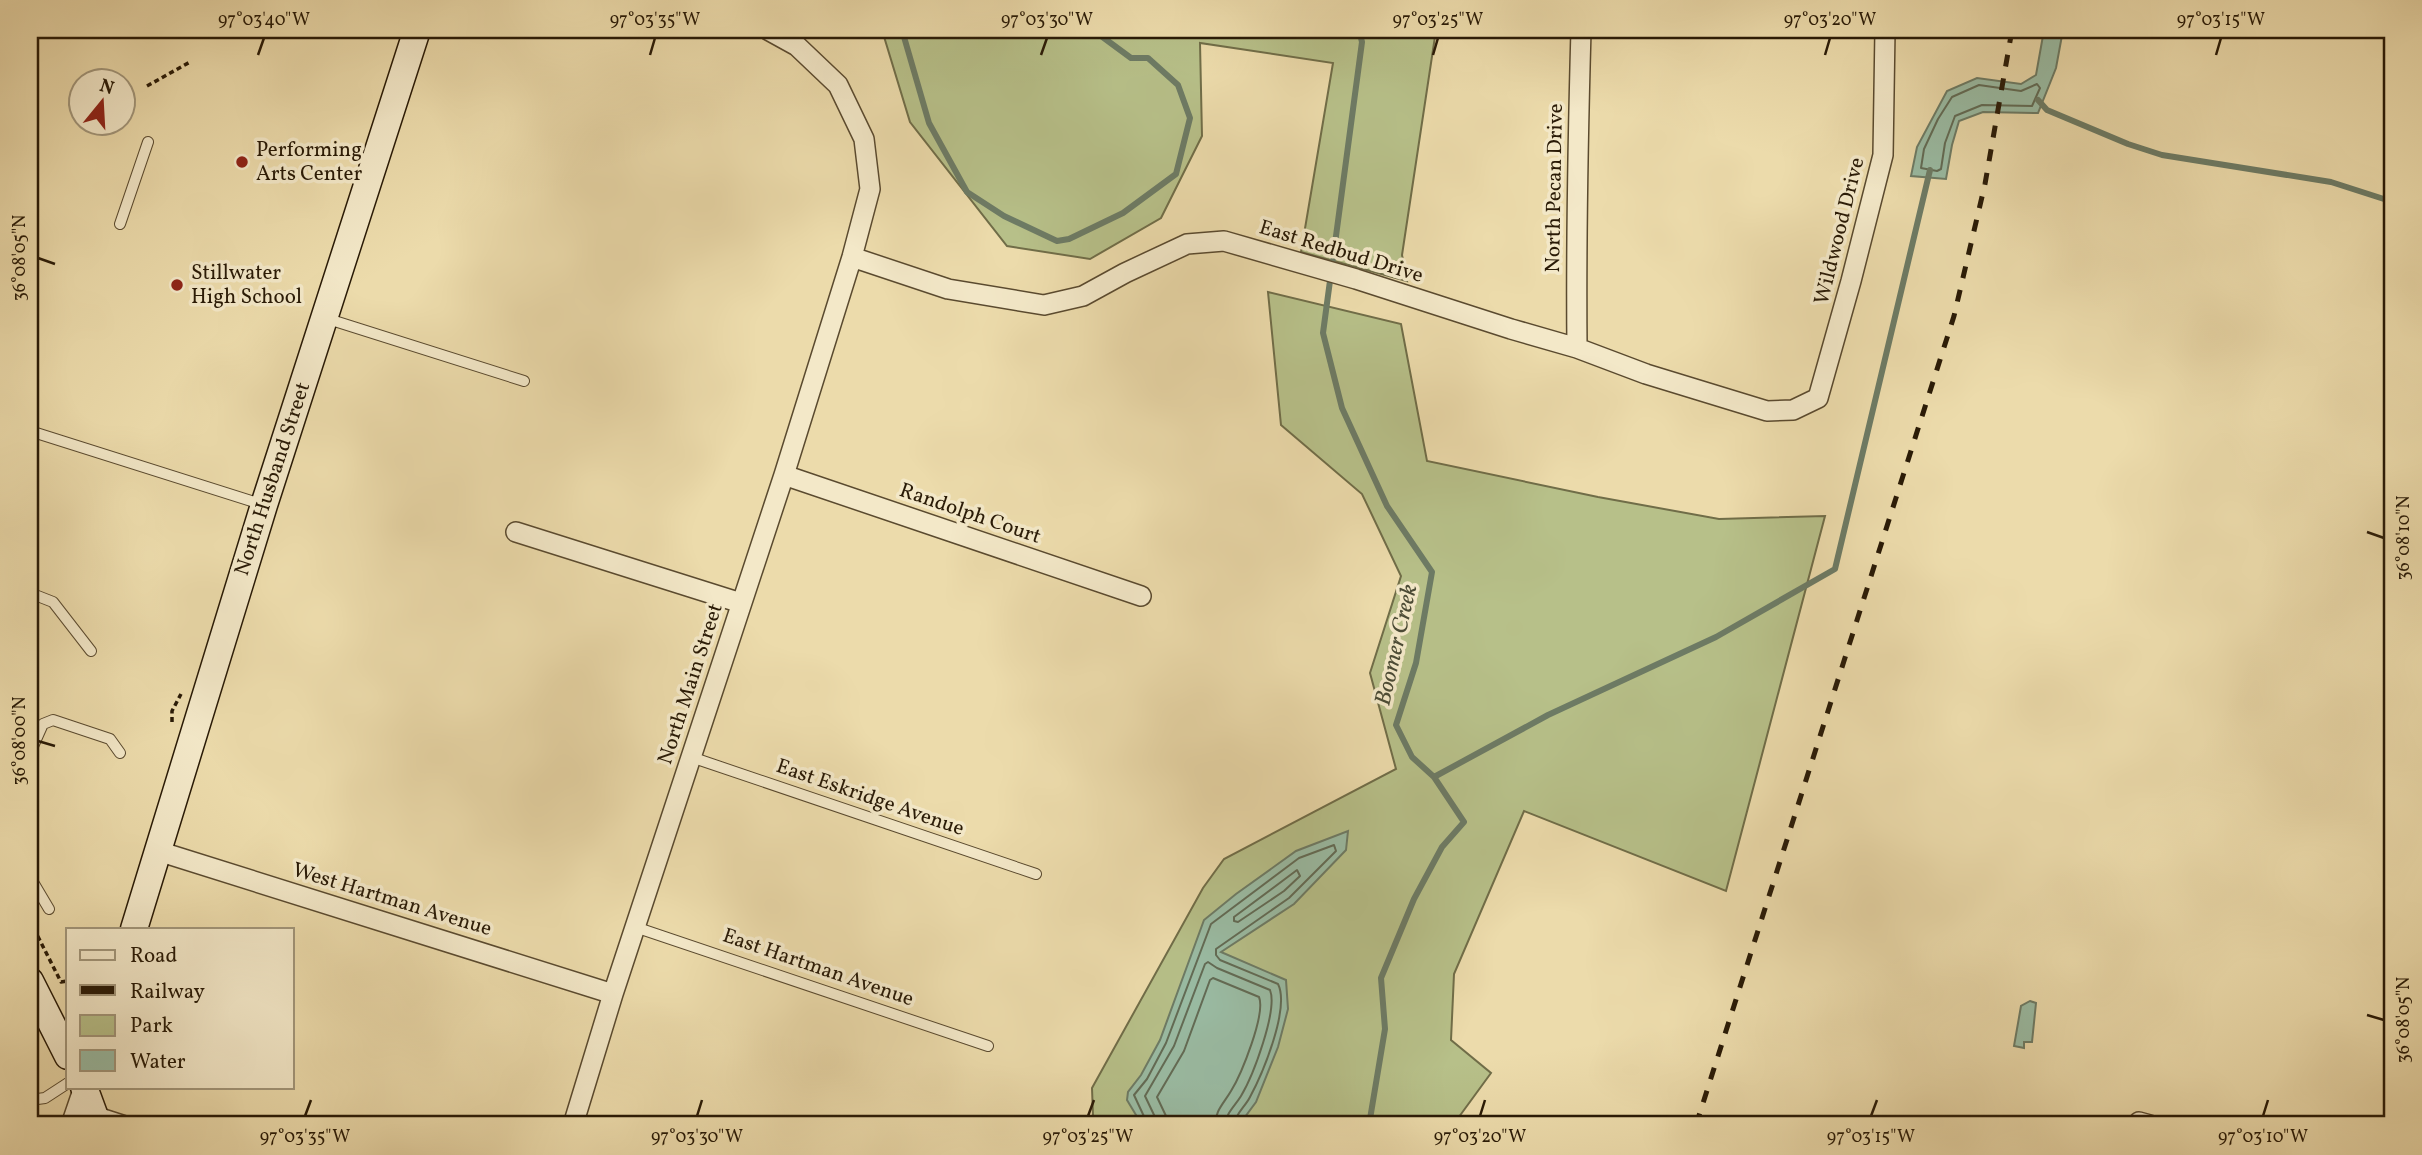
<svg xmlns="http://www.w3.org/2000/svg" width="2422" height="1155" font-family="Vollkorn,serif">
<rect width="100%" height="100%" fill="#ecdbab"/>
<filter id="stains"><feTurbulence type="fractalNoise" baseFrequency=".00286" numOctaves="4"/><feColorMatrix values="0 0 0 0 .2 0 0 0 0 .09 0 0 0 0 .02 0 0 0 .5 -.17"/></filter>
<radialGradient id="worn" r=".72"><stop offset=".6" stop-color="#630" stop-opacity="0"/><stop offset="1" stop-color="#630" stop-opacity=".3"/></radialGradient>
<!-- green -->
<path fill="#b7c089" stroke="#706d48" stroke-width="2" d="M882 30H1436L1402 255 1407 281 1301 252 1333 63 1200 43 1202 136 1161 218 1090 259 1007 246 910 122Z
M1268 292 1401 324 1427 461 1598 497 1719 519 1825 516 1726 891 1524 811 1454 974 1451 1040 1491 1073 1453 1125H1100L1093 1116 1092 1088 1203 888 1224 859 1396 769 1370 673 1401 576 1362 494 1281 425Z"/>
<!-- water -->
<path fill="#9abca4" stroke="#6d7b65" stroke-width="2" d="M2044 30H2063L2056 68 2038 113 1983 112 1959 121 1952 145 1946 179 1911 176 1917 147 1947 91 1977 78 2021 84 2036 75Z
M1348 831 1346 850 1294 904 1221 952 1286 980 1288 1009 1278 1047 1256 1102 1239 1125H1142L1127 1100 1128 1092 1141 1075 1160 1040 1204 920 1236 894 1296 851Z
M2030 1001 2036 1003 2032 1042H2024V1048L2014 1046 2021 1006Z"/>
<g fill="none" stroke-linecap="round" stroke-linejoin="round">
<!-- shore -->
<path stroke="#626b55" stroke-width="2" d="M2037 84 2040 88 2032 106 1982 105 1955 116 1945 143 1941 169 1937 171 1921 168 1924 149 1938 119 1952 97 1979 85 2021 91Z
M1297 870 1300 876 1284 891 1238 922 1234 921V917Z
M1148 1125 1134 1095 1147 1079 1166 1043 1211 924 1299 858 1334 845 1336 851 1289 898 1216 949V955L1220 960 1278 984C1290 1008 1263 1073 1250 1097 1245 1107 1235 1114 1234 1125
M1157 1125 1155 1117 1145 1096 1174 1046 1205 964 1208 962 1217 968 1270 990C1278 1010 1253 1076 1241 1096 1235 1106 1226 1113 1225 1125
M1167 1125 1166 1116 1157 1097 1184 1051 1210 980 1213 978 1259 997C1266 1014 1241 1075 1231 1091 1224 1103 1215 1111 1215 1125"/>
<!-- stream -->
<path stroke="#6d7b65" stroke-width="6" d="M902 30 929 123 967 192 1004 216 1057 241 1069 239 1123 213 1176 174 1190 118 1178 85 1148 58H1131L1093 30
M1359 30 1362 42 1323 333 1342 408 1387 506 1432 572 1416 663 1396 725 1412 757 1434 777 1464 822 1442 847 1414 899 1381 978 1385 1029 1369 1125
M2038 100 2047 110 2128 144 2162 155 2331 182 2387 200H2392
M1434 777 1548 715 1716 637 1835 569 1930 170"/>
<defs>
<path id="lane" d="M120 224 148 142
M325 318 524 381
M30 431 264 505
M30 593 53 602 91 651
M30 753 43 724 53 720 110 739 120 753
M691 757 1036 874
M30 877 49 909
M635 927 988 1046
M30 1100 45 1098 68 1083"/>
<path id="street" d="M852 257 948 289 1044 305 1083 296 1125 273 1187 244 1224 241 1356 279 1511 329 1577 348 1646 374 1767 411 1793 410 1818 398 1851 281 1883 155 1885 30
M1577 348C1576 242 1578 136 1581 30
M784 475 1141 596
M516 532 741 603
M158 851 613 994
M94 1116 122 1125
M2139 1122 2150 1125
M71 1125 84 1087
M573 1125 613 994 784 475 852 257 870 189 864 139 838 85 797 46 768 30"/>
<path id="secondary" d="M134 929 264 505 417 30
M30 981 68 1056
M84 1087 98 1125"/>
</defs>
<!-- lane casing -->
<use href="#lane" stroke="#5a4a2f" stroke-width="12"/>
<!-- street casing -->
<use href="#street" stroke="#5a4a2f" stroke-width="22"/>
<!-- secondary casing -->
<use href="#secondary" stroke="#291a06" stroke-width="29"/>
<!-- path -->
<path stroke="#291a06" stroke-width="3.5" stroke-dasharray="5 3.5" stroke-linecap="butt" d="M147 86 190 62
M172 722V711L181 694
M30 921 61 982 68 981"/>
<!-- lane -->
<use href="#lane" stroke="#f3e8c8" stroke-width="10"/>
<!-- street -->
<use href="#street" stroke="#f3e8c8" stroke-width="19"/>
<!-- secondary -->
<use href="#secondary" stroke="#f3e8c8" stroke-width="26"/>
<!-- rail -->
<path stroke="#291a06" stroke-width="5" stroke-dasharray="12 12" stroke-linecap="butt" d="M1696 1125 1954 316 1985 184 2012 30"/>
</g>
<!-- ticks -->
<path fill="none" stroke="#291a06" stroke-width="2.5" d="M258 55 264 38M650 55 655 38M1041 55 1047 38M1433 55 1438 38M1825 55 1830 38M2216 55 2221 38M38 258 55 264M2367 532 2384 538M38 741 55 746M2367 1015 2384 1020M305 1116 311 1100M697 1116 702 1100M1088 1116 1094 1100M1480 1116 1485 1100M1871 1116 1877 1100M2263 1116 2268 1100"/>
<!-- markers -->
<g fill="#8f2418" stroke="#f3e8c8" stroke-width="2.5">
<circle cx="242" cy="162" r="7"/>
<circle cx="177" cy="285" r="7"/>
</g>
<g text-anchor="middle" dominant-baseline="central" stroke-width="7" stroke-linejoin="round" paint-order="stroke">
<!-- poi labels -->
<g font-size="21" fill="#291a06" stroke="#f3e8c8" text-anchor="start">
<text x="256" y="150">Performing<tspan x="256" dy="24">Arts Center</tspan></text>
<text x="191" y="273">Stillwater<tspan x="191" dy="24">High School</tspan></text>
</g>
<!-- street labels -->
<g font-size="21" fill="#291a06" stroke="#f3e8c8">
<text transform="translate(1555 188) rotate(-89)">North Pecan Drive</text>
<text transform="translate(1840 231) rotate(-76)">Wildwood Drive</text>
<text transform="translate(1341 252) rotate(17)">East Redbud Drive</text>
<text transform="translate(273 479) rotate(-72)">North Husband Street</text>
<text transform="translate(970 514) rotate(19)">Randolph Court</text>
<text transform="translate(691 684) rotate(-72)">North Main Street</text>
<text transform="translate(870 798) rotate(19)">East Eskridge Avenue</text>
<text transform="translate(392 900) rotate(17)">West Hartman Avenue</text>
<text transform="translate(818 968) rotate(19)">East Hartman Avenue</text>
</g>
<!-- water labels -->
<g font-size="23" font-style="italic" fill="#4b4b35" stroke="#f3e8c8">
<text transform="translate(1397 645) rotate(-77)">Boomer Creek</text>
</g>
</g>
<!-- margin -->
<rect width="2422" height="1155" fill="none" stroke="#ecdbab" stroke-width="77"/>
<!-- legend -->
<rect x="66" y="928" width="228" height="161" fill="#f3e8c8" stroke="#a2967a" stroke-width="2"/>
<rect x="80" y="950" width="35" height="10" fill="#f3e8c8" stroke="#a2967a" stroke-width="2"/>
<text x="130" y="962" font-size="21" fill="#291a06">Road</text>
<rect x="80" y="985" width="35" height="10" fill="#291a06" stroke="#a2967a" stroke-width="2"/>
<text x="130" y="998" font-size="21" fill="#291a06">Railway</text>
<rect x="80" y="1015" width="35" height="21" fill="#b7c089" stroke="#a2967a" stroke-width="2"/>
<text x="130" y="1032" font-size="21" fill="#291a06">Park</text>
<rect x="80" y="1050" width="35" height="21" fill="#9abca4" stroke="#a2967a" stroke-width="2"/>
<text x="130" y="1068" font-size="21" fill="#291a06">Water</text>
<!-- north arrow -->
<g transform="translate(102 102) rotate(18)"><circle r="33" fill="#f3e8c8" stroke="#a2967a" stroke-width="2"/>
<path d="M0-5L12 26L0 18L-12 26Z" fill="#8f2418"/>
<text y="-10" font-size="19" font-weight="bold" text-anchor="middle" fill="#291a06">N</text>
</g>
<rect x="38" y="38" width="2346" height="1078" fill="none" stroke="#291a06" stroke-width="2.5"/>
<g font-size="18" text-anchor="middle" fill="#291a06">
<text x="264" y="25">97°03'40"W</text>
<text x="655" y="25">97°03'35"W</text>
<text x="1047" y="25">97°03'30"W</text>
<text x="1438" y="25">97°03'25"W</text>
<text x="1830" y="25">97°03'20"W</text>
<text x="2221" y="25">97°03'15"W</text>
<text transform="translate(19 258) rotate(-90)" y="6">36°08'05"N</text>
<text transform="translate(2403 538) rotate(-90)" y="6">36°08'10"N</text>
<text transform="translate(19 741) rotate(-90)" y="6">36°08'00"N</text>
<text transform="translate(2403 1020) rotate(-90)" y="6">36°08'05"N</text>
<text x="305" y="1142">97°03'35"W</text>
<text x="697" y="1142">97°03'30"W</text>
<text x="1088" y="1142">97°03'25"W</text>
<text x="1480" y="1142">97°03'20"W</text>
<text x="1871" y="1142">97°03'15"W</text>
<text x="2263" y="1142">97°03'10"W</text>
</g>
<rect width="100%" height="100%" filter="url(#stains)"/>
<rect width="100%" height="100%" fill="url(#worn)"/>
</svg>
